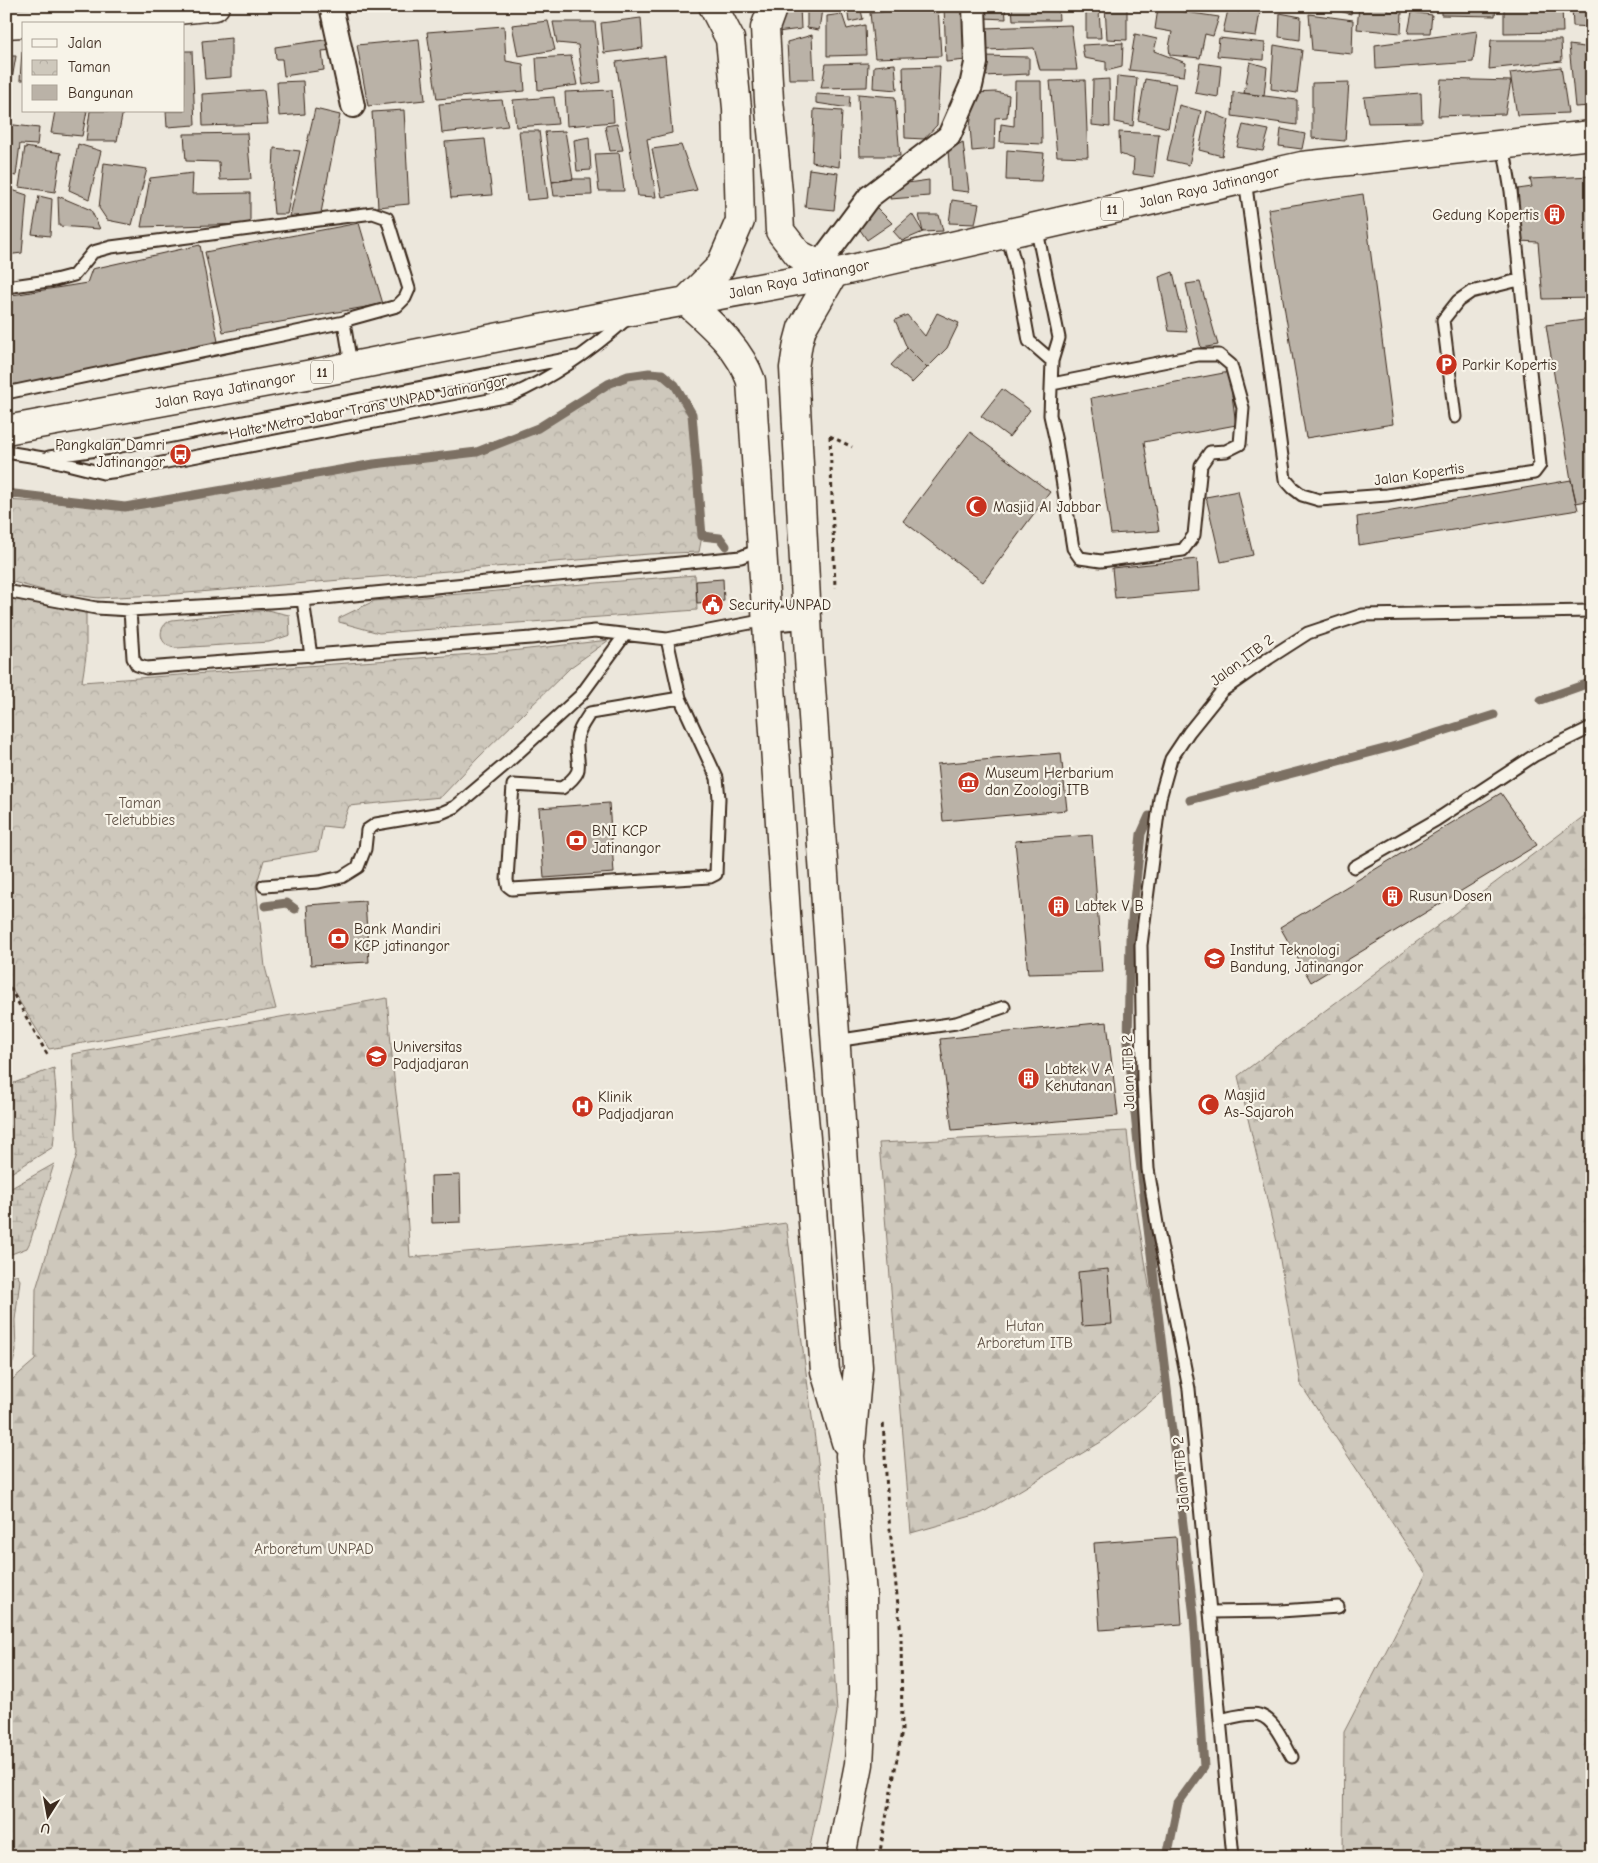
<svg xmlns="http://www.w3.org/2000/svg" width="1598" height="1863" font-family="'Comic Neue',sans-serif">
<defs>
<pattern id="forest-firs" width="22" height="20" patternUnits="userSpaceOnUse" patternTransform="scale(1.25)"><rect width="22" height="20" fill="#cec8bc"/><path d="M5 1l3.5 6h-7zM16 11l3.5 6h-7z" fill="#b2aca1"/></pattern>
<pattern id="wetland-marsh" width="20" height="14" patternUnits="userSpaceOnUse" patternTransform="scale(1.25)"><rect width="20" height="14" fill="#cec8bc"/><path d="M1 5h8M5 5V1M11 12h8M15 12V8" fill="none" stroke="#b2aca1"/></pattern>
<pattern id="park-crowns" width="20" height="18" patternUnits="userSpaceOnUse" patternTransform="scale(1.25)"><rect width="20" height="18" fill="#cec8bc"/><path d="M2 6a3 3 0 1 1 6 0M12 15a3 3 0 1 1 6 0" fill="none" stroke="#b2aca1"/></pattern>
</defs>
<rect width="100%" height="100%" fill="#ece7dc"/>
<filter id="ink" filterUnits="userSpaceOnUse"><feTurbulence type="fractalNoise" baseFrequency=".02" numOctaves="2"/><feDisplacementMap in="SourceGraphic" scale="10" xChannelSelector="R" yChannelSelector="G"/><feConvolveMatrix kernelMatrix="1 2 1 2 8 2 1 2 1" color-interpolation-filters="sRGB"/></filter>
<g filter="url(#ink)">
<!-- forest -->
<path fill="url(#forest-firs)" stroke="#84796d" d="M1592 810V1857H1343L1344 1732 1426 1574 1301 1385 1277 1242 1238 1076Z
M387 998 394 1078 402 1141 410 1257 622 1238 724 1232 786 1223 823 1499 837 1712 808 1857H6V1385L35 1360 36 1289 77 1154 72 1054Z
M1127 1131 1132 1181 1166 1389 1101 1442 982 1513 911 1533 879 1143Z"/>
<!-- wetland -->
<path fill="url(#wetland-marsh)" stroke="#84796d" d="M54 1068 57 1105 53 1147 6 1176V1086Z
M54 1164 30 1242 27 1248 6 1256V1191Z
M6 1275H17L20 1280 15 1320 16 1351 13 1363 6 1365Z"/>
<!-- park -->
<path fill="url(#park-crowns)" stroke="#84796d" d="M649 373 662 374 675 385 692 414 702 536 699 552 649 554 175 594 98 598 46 591 6 580V500L125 507 374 464 477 452 538 428 608 384 628 376Z
M695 575 697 610 379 633 339 622V618L374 601Z
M6 595 86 609V656L82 682 502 652 609 640 571 667 477 759 441 797 349 806 341 828 323 826 318 851 264 860 256 886 265 967 276 1009 49 1049 6 980Z
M267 610 289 615 290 635 269 642 177 648C159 648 155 626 172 620Z"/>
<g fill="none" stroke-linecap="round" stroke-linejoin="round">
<!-- stream -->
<path stroke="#7c7064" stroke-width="9" d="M6 493 125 507 374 464 477 452 538 428 608 384 628 376 649 373 662 374 675 385 692 414 702 536 720 538 726 546
M1541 700 1592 682
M1190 800 1399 745 1494 715
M1149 816 1141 834 1130 939 1128 1042 1138 1144 1194 1617 1204 1767 1178 1803 1167 1857
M265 906 287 903 295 909"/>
</g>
<!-- building -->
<path fill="#bab2a7" stroke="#3b2a1e" d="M787 6H800L801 29 777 32Z
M807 6H838V9H822L819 30 807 28Z
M847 6H860L863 19 849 22Z
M938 6 941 56 875 58 870 13Z
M944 6H966V60L946 62Z
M982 6H1005L1006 19 983 18Z
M1012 6H1058L1059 20H1013Z
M1127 6V40L1107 39 1105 7Z
M1240 6H1261L1256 36 1223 32 1228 10 1239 12Z
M1323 6H1352L1351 14 1323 7Z
M1359 6H1389L1388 11 1402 12 1401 33 1357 29Z
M1441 6H1496L1495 16 1441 15Z
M1504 6H1562L1563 32 1504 33Z
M1572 6H1592V27L1573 26Z
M1158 8 1219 17 1213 36 1205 34 1200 58 1170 55 1169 47 1172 32 1155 29Z
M1099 12 1101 38H1086V13Z
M1412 12 1432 15 1430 33H1408Z
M1280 13 1301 17 1300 40 1279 37Z
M842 14 847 29 865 25 866 55 827 56V16Z
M1309 14 1353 20 1352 54 1312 50Z
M641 18 643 48 604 53 601 23Z
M548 21 555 50 518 56 512 25Z
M553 22H595L601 82 583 85 578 45 557 43Z
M1071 25 1077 70H1040L1034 48 987 50 984 28Z
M504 26 506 61 523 64 525 91 437 99 427 32Z
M1477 31 1473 62 1376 69 1375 45Z
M1135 34 1157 39 1154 51 1186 63 1184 76 1129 70Z
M812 35 814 79H789L787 42Z
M231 38V77L205 79 202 41Z
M1219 38 1265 43 1264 60 1217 56Z
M331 39 332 50 322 51 324 70 284 76 282 59H276L275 47Z
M419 39 425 100 368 106 357 45Z
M1491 40H1561L1562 61 1489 69Z
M1123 43 1122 67 1106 71V62L1084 58 1082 45Z
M1274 45 1302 50 1297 93 1271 89Z
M1569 45 1592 48V106L1575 107Z
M22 51 24 80H20Z
M184 51H192L195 125 167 127 166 111H184Z
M6 56H16L6 114Z
M571 56 577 85 538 90 536 58Z
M665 56 672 133 647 139 656 197 638 196 616 62Z
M983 56 1029 57V74L983 76Z
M1250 62 1267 67 1264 96 1244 93Z
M868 63 867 87 821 88 826 64Z
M1200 63 1221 66 1218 97 1195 93Z
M895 64 897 90 873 88 874 66Z
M940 66 937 125 924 139 905 138 903 67Z
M1561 67 1568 113 1517 115 1510 73Z
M1117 76 1137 78 1133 126 1115 122Z
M1109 79 1110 127 1092 125 1093 80Z
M1145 79 1176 84 1168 128 1138 120Z
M1441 79 1511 81 1505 114 1438 116Z
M1085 80 1088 157 1057 156 1050 81Z
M303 81 305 114 279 116 277 82Z
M1015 81H1041L1042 144 1000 142 1001 124 1014 126Z
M1349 82 1345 141 1312 138V83Z
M264 90 268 124 203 126 202 94Z
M612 90 614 122 567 126 565 92Z
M996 92 1009 95 1007 117 995 118 994 149 972 151 970 126 975 93Z
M1233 92 1297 100V125L1232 116Z
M1421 93 1422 122 1368 123 1364 97Z
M816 94 850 96 849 108 816 103Z
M858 94 895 97 900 156H860Z
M554 97 558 124 516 127 513 100Z
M502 100 508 126 442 133 439 104Z
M1179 105 1201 111 1189 165 1167 160Z
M315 109 340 115 320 218 290 216Z
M814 109 842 111 839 167 812 162Z
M404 110 409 204 378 207 372 112Z
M55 111H87L82 136 51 133Z
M90 111H123L117 141H86Z
M1207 111 1229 120 1222 156 1199 150Z
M6 124 39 128 37 145 20 144 16 176 6 174Z
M617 124 623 150 610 151 605 126Z
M1243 125 1269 130 1263 151 1237 147Z
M1281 129 1305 134 1302 149 1279 146Z
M519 131H539L548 198 527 200Z
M565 131 573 179 552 182 545 132Z
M1119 132 1159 134 1154 177 1133 174 1134 159 1120 154Z
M247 133 251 179 220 180 219 162 186 161 184 134Z
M589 137 591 170 577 171 574 140Z
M485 139 492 195 451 198 445 142Z
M963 142 969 192 951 190 948 150Z
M78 144 101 151 89 199 69 190Z
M681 145 697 190 662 197 652 149Z
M25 147 61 153 55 192 19 187Z
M274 148 300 151 287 214H274L272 192Z
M1007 150 1044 153 1041 181 1006 180Z
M619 153 624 191H599L595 154Z
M104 163 147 169 132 225 107 220 99 208Z
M809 169 838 173 834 210 805 207Z
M193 173 192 194 250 193V224L141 227 150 178Z
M1592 176V298L1543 299 1538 242 1519 241 1518 189 1532 187 1530 179Z
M573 179H591L592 195 554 196 552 182Z
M929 180V196L890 199 893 185Z
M6 188 27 195 22 253 6 255Z
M1363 194 1393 424 1306 438 1268 209Z
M39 196 52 199 50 236 32 234Z
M58 196 91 210 100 229 59 226Z
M952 200 979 204 975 224 949 223Z
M874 205 892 223 867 240 854 221Z
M912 214 923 232 902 241 893 231Z
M919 215H939L943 231 923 232Z
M359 223 383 304 223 332 205 252Z
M200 245 219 347 6 387V296L87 283 92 269Z
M1173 272 1187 332 1169 331 1159 277Z
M1200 282 1218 345 1201 348 1186 284Z
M937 313 959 323 947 348 927 368 907 348 895 320 907 315 925 336Z
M1592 319V500L1576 503 1571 480 1546 325Z
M907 348 927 368 912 383 891 365Z
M1229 372 1236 425 1144 442 1159 531 1111 534 1091 398Z
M1002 389 1030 410 1009 437 981 416Z
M970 432 1050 492 983 582 903 521Z
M1571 480 1578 510 1359 545 1357 517Z
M1238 491 1253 555 1221 562 1206 497Z
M1197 559 1199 591 1115 598 1112 568Z
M723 579 724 601 697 603 696 581Z
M1061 753 1067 810 943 821 937 764Z
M1501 793 1537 845 1311 982 1280 927Z
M609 803 614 873 544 878 539 808Z
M1092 835 1102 972 1028 974 1015 841Z
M365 901 369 962 311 965 307 905Z
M1107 1022 1118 1116 952 1130 940 1039Z
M460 1175 461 1222 432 1223 431 1176Z
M1108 1269 1112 1324 1082 1326 1078 1272Z
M1176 1537 1182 1624 1100 1630 1094 1543Z"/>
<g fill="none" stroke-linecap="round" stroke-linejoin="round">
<defs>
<path id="service" d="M1245 179 1285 479 1293 488 1302 495 1319 500 1387 495 1534 473 1540 465 1511 191 1503 144
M1036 226 1059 338 1052 361 1050 415 1056 442 1073 548 1080 558 1101 561 1183 550 1194 535 1201 465 1210 452 1226 451 1240 444 1243 408 1231 365 1219 355H1198L1052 384
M1007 234 1015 264 1029 341 1052 361
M6 287 55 280 74 275 93 252 111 247 373 213 387 218 409 289 405 298 397 306 350 319 344 322 351 365
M6 393 344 322
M1455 417 1443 320 1458 301 1471 292 1519 280
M6 452 43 458 103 473 120 471 510 396C554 377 592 350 628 318
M49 457 111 448 576 357
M6 591 96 608 130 610 303 600 741 557 753 552 759 546
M303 600 311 656
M130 610 133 658 137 665 146 668 531 638 595 631 667 639 766 620
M667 639 680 698 717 778 719 798 716 874 710 877 512 889 508 886 507 880 513 785 562 788C587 769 576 767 577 741 577 731 585 721 590 713L680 698
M1354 867 1436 820 1535 755 1592 727
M264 886 319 882 342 877 358 867 365 849 367 830 376 824 441 813 455 807 507 763 581 695 624 636
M835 1041 956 1023 1004 1007
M1210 1612 1281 1611 1338 1607
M1220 1720C1229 1718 1250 1712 1259 1715 1275 1719 1284 1744 1292 1757
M1233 1857 1189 1389 1158 1230 1148 1169 1143 1081 1141 945 1160 798 1171 759 1189 732 1222 691 1269 658 1308 633 1362 615 1592 611"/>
<path id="minor" d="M331 6 353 106
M808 279 869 197 949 136 971 86 976 63 974 6
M766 620 806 617"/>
<path id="secondary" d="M834 273 802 328 798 343 794 368 809 658 858 1367 850 1456 862 1595 863 1692 859 1764 841 1857
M686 301C712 325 739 347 751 381L787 929 809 1172 825 1371 846 1442"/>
<path id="trunk" d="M773 6 765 28 769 100 778 192 780 231 798 254 834 273
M6 24 101 18 215 6
M686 301 720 267 740 221 737 108 730 39 713 6
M6 430 312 374 637 310 808 279 1302 166 1592 135"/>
</defs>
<!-- service casing -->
<use href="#service" stroke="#3b2a1e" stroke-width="15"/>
<!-- minor casing -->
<use href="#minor" stroke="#3b2a1e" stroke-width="26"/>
<!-- secondary casing -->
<use href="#secondary" stroke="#3b2a1e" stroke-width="31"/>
<!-- trunk casing -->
<use href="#trunk" stroke="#3b2a1e" stroke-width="31"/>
<!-- path -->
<path stroke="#3b2a1e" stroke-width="3" stroke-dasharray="4 4" stroke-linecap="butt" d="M830 436 835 588
M830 436 852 447
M6 981 47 1054
M879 1857 902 1731 901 1634 888 1510 883 1420"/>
<!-- service -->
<use href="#service" stroke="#f7f3e8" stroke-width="11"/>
<!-- minor -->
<use href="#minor" stroke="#f7f3e8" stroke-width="22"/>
<!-- secondary -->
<use href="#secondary" stroke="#f7f3e8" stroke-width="28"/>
<!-- trunk -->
<use href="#trunk" stroke="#f7f3e8" stroke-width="28"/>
</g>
</g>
<!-- icons -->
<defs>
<symbol id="building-disc" viewBox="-11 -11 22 22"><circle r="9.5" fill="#c8321e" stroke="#f7f3e8"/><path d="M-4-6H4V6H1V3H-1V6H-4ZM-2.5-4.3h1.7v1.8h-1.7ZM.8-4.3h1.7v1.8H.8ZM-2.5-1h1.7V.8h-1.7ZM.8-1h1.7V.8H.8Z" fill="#fff"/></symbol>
<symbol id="parking-disc" viewBox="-11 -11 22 22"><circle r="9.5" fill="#c8321e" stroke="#f7f3e8"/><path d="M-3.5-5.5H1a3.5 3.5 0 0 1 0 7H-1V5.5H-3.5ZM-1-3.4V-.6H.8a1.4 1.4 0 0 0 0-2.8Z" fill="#fff"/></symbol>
<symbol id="bus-disc" viewBox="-11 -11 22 22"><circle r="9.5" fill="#c8321e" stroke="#f7f3e8"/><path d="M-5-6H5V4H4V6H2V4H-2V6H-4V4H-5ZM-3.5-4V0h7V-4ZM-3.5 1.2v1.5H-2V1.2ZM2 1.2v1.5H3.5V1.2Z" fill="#fff"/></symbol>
<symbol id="mosque-disc" viewBox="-11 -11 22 22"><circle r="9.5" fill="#c8321e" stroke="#f7f3e8"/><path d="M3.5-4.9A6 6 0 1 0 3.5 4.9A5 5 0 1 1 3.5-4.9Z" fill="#fff"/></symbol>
<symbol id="civic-disc" viewBox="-11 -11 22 22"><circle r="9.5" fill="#c8321e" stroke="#f7f3e8"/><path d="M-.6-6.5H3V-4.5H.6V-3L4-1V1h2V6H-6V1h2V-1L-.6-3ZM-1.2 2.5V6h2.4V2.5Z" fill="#fff"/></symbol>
<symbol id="museum-disc" viewBox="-11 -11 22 22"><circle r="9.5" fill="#c8321e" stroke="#f7f3e8"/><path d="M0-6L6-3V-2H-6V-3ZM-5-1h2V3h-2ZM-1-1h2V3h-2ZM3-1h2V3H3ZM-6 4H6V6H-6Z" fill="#fff"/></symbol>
<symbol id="bank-disc" viewBox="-11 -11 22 22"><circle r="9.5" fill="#c8321e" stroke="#f7f3e8"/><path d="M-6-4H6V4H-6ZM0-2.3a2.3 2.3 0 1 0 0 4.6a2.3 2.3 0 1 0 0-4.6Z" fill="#fff"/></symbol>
<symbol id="university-disc" viewBox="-11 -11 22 22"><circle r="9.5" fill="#c8321e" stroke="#f7f3e8"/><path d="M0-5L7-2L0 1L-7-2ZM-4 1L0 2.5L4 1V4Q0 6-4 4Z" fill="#fff"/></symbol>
<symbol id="hospital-disc" viewBox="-11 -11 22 22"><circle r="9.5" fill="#c8321e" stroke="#f7f3e8"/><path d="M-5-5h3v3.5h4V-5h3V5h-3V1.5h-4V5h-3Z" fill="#fff"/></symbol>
</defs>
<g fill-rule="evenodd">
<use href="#building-disc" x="1542" y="202" width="25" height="25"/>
<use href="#parking-disc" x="1434" y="352" width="25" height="25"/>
<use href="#bus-disc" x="168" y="442" width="25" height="25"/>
<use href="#mosque-disc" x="964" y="494" width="25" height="25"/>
<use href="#civic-disc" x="700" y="592" width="25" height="25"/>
<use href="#museum-disc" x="956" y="770" width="25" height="25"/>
<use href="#bank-disc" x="564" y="828" width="25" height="25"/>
<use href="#building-disc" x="1380" y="884" width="25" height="25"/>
<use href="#building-disc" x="1046" y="894" width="25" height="25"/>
<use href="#bank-disc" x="326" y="926" width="25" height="25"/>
<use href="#university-disc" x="1202" y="946" width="25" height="25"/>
<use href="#university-disc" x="364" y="1044" width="25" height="25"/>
<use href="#building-disc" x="1016" y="1066" width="25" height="25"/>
<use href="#mosque-disc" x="1196" y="1092" width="25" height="25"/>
<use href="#hospital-disc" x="570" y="1094" width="25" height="25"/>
</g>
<g text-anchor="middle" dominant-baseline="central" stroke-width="4.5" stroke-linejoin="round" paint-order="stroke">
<!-- shield labels -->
<g fill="#f7f3e8" stroke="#73665b" stroke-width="1">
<rect x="1101" y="197.5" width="22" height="23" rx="4"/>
<rect x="311" y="360.5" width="22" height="23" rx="4"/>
</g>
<g font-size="14" font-weight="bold" fill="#3b2a1e">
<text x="1112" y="209">11</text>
<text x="322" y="372">11</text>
</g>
<!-- street labels -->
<g font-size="15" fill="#3b2a1e" stroke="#f7f3e8">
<text transform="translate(1209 187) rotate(-13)">Jalan Raya Jatinangor</text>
<text transform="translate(799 279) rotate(-12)">Jalan Raya Jatinangor</text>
<text transform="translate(225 390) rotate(-11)">Jalan Raya Jatinangor</text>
<text transform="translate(368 407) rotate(-11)">Halte Metro Jabar Trans UNPAD Jatinangor</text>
<text transform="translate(1419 474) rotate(-8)">Jalan Kopertis</text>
<text transform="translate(1242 660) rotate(-37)">Jalan ITB 2</text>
<text transform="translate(1128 1072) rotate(-92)">Jalan ITB 2</text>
<text transform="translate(1181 1474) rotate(-95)">Jalan ITB 2</text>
</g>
<!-- poi labels -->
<g font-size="15" fill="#3b2a1e" stroke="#f7f3e8" text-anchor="start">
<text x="1539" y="215" text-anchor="end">Gedung Kopertis</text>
<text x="1462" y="365">Parkir Kopertis</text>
<text x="165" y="445" text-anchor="end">Pangkalan Damri<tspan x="165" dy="17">Jatinangor</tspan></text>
<text x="993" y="507">Masjid Al Jabbar</text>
<text x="729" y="605">Security UNPAD</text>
<text x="985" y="773">Museum Herbarium<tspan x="985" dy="17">dan Zoologi ITB</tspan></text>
<text x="592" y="831">BNI KCP<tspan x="592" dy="17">Jatinangor</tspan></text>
<text x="1409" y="896">Rusun Dosen</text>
<text x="1075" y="906">Labtek V B</text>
<text x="354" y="929">Bank Mandiri<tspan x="354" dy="17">KCP jatinangor</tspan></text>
<text x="1230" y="950">Institut Teknologi<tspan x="1230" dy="17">Bandung, Jatinangor</tspan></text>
<text x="393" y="1047">Universitas<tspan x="393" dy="17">Padjadjaran</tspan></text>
<text x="1045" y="1069">Labtek V A<tspan x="1045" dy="17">Kehutanan</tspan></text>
<text x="1224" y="1095">Masjid<tspan x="1224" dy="17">As-Sajaroh</tspan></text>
<text x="598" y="1097">Klinik<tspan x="598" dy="17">Padjadjaran</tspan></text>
</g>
<!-- park labels -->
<g font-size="15" fill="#605246" stroke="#f7f3e8">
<text x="140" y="803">Taman<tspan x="140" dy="17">Teletubbies</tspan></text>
<text x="1025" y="1326">Hutan<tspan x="1025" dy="17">Arboretum ITB</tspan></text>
<text x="314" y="1549">Arboretum UNPAD</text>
</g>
</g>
<!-- margin -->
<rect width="1598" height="1863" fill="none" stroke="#f7f3e8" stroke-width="25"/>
<rect x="12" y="12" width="1573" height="1838" fill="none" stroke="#3b2a1e" stroke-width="2" filter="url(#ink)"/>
<!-- legend -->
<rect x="22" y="22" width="162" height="90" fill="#f7f3e8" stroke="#aca397"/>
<rect x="32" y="39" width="25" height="8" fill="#f7f3e8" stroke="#aca397"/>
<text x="68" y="48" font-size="15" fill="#3b2a1e">Jalan</text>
<rect x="32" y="60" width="25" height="15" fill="url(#park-crowns)" stroke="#aca397"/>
<text x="68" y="72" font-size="15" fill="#3b2a1e">Taman</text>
<rect x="32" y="85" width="25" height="15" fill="#bab2a7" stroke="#aca397"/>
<text x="68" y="98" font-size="15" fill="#3b2a1e">Bangunan</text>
<!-- north arrow -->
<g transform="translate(48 1816) rotate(191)" stroke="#f7f3e8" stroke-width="4" paint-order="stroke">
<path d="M0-4L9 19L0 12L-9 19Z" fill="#3b2a1e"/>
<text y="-8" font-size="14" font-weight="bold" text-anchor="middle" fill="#3b2a1e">U</text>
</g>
</svg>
